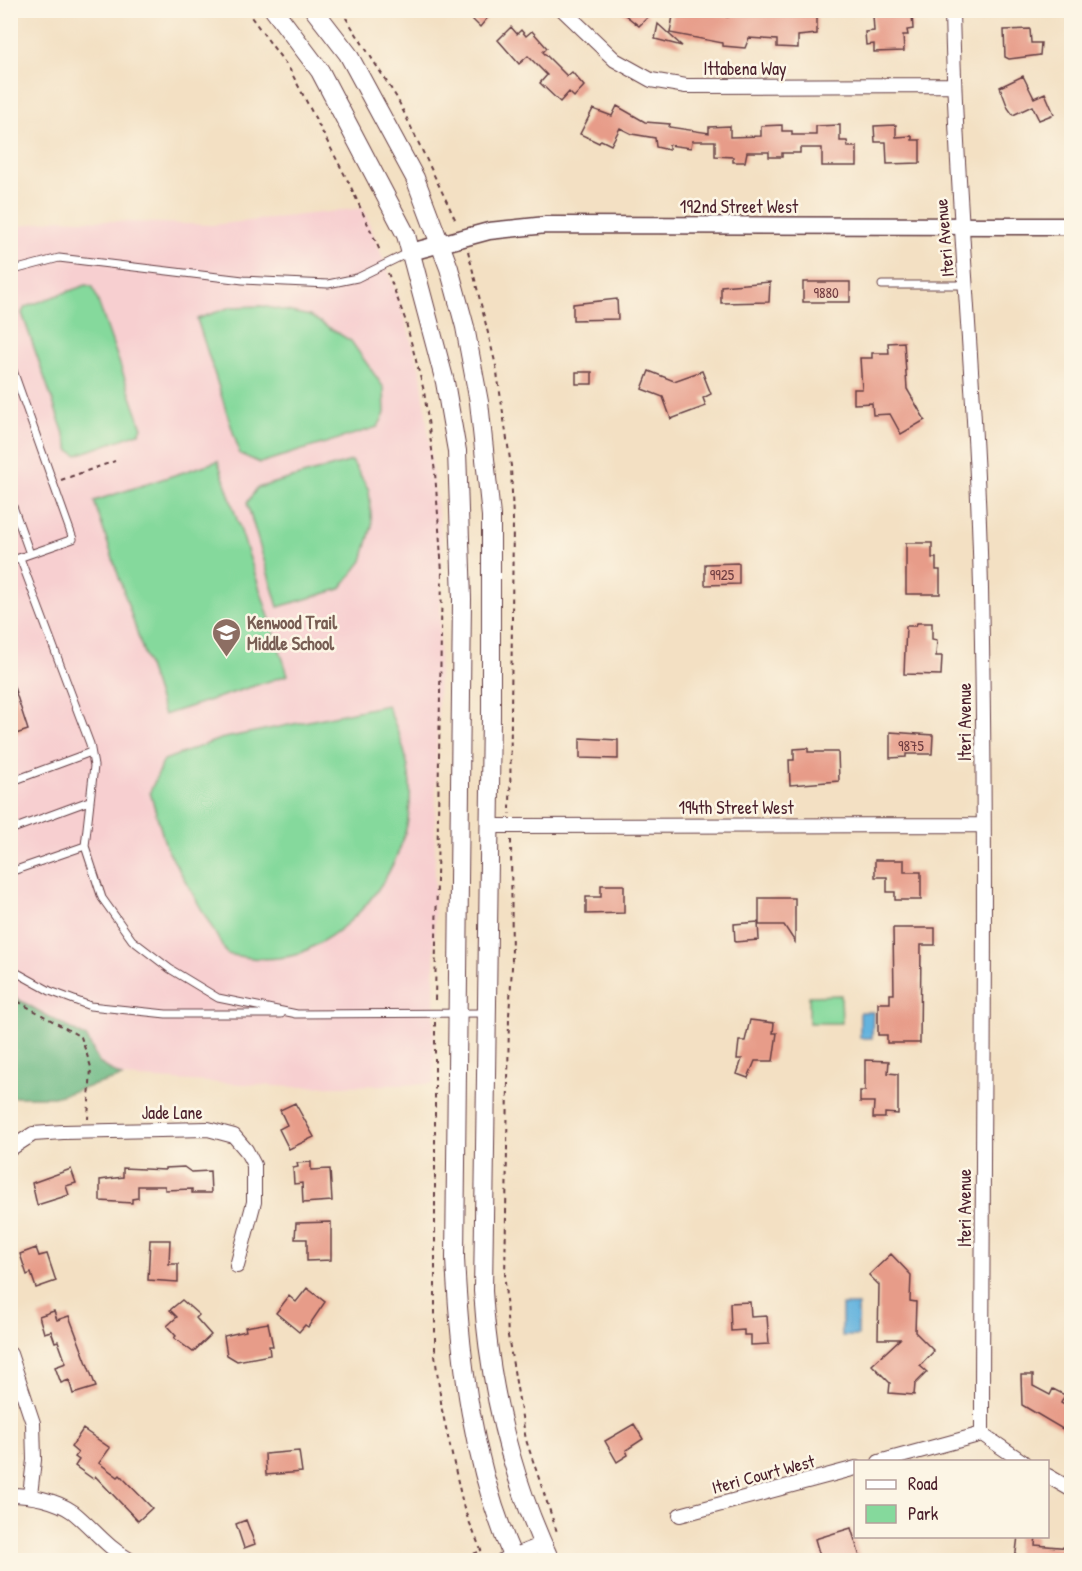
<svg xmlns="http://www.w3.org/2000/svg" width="1082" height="1571" font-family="'Patrick Hand',sans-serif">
<rect width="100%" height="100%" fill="#fcf5e5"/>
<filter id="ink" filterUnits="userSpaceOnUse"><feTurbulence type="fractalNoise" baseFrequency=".0167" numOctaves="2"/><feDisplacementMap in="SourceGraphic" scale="12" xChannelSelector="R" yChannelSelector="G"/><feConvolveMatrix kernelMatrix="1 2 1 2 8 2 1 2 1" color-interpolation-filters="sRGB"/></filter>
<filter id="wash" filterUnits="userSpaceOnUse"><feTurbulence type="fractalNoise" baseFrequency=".008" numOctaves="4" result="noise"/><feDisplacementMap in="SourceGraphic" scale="24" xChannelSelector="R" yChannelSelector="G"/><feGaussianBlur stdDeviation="1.35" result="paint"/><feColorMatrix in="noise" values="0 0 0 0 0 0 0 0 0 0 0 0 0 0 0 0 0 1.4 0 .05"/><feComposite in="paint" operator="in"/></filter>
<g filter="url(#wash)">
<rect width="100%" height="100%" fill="#f3e0c3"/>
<!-- built -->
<path fill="#f7cfd0" d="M363 208 399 299 421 373 442 543 435 829 434 1084 294 1087 122 1077 99 1063 87 1038 11 995V228L58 219 212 225Z"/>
<!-- green -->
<path fill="#85d99c" stroke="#687c64" stroke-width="1.5" d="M86 285 93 287 142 428 139 433 77 455 70 451 22 313 25 307Z
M262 306 310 316 351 341 384 388 385 413 378 427 260 463 240 454 197 319 231 307Z
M218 461 288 675 164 715 94 501Z
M352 461 369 490 372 526 362 561 340 589 278 607 247 503 257 488Z
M387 705C397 728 406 750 409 775 418 841 376 912 319 943 312 947 303 953 295 955 271 961 251 959 227 954L166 847 150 792 164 760 220 739Z
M841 995 842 1023H809V996Z"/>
<!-- forest -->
<path fill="#6cb984" stroke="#5b6c58" stroke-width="1.5" d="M10 995 87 1038 99 1063 122 1077 54 1097H11Z"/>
<!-- water -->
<path fill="#64b3de" stroke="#576984" stroke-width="1.5" d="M860 1012H873L872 1038H860Z
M842 1305H858V1336H842Z"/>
<g id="blocks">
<!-- building -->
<path fill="#e79c89" d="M463 10H494L480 27Z
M619 10H647L645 13 649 16 639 26Z
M674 10 689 13 693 10 728 17 729 15H742V11L817 14V34L798 36V48L777 47V40L749 38 745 48 723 46V43L670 33Z
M896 10H910L912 14 913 29 907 30 908 35H903L904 51 874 52V44L866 45 865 32 874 31 873 15 896 14Z
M658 24 682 46 655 39Z
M511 27 517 34 521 30 526 36 532 31 547 48 543 52 567 76 572 72 584 86 574 97 569 92 560 102 540 83 547 75 528 56 519 64 498 40Z
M1030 29 1031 43H1041L1040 55 1009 59 1005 57 1004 30Z
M1023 76 1034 98 1045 93 1054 114 1039 120 1032 106 1013 115 1008 108 1000 87Z
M617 106 645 122 670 124 669 127 709 133V127L730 126V137L761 136V126L782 125V131H792V135H816V126L840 125V141H847L848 147H857V166H822V148H800V153H782V157H769V152H747L745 162H733V157L715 156V141H692L691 148 669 145V150L656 147 655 138 632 134 620 128 611 145 601 140 599 143 580 134 593 109 612 116Z
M896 125V137L912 136V140H920V163L887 164 886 142H875L874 126Z
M770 282 769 302 721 303V286Z
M803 282H850V302H803Z
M617 299 618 319 573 320V304Z
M904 342 907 389 925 420 901 434 890 414 873 415 872 403 854 404V389H862L860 358H872V353H889L888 343Z
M649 371 674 381 702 371 711 394 703 398 706 406 671 419 663 397 642 389Z
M576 372H592V384H576Z
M906 543H932V558H936V570H940V594H906Z
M739 563V584L705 585V564Z
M917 623H932V639L937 640 936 656H942L941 675 904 674 906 626H916Z
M13 684 28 730 10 736V685Z
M890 732 933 735 932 754H906V757L890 758Z
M580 738 618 740V759L580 758Z
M808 748V752H838L839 781 790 785 789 760H794V749Z
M875 860H904V872H921V900H895V892H887V877H875Z
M601 885H624V913L586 914V897H601Z
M759 898H795V942L784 925H759Z
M758 922 759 940 735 942 734 924Z
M893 928H935V945H921L920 1043H887V1035H878V1003H890V994H894Z
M750 1020 774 1023 773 1033H777L773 1061H755L748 1078 737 1074 742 1059H737L739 1041H745Z
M865 1060 889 1061 888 1073 898 1074V1114L885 1113V1118H873L874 1102H860V1091H865Z
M295 1103 314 1137 289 1149 279 1129 287 1125 280 1110Z
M311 1162V1170L330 1169 332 1201 303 1203 302 1183 294 1184 293 1168 298 1167 297 1163Z
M184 1167 191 1172 210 1171 211 1193H192V1189L165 1190V1186H138V1198L132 1199V1203L100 1201V1180L123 1177V1168L165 1170V1168Z
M71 1169 76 1183 66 1186 69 1195 37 1205 32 1183Z
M331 1222V1260L307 1261V1239H295L296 1223Z
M150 1240H170L169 1264H178V1282L148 1280Z
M36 1248 39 1256 47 1254 56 1281 36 1288 31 1273 27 1275 20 1254Z
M891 1254 911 1275 910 1301 916 1302 915 1332 934 1351 920 1366 927 1372 915 1384 914 1395 889 1393 890 1383 872 1365 900 1339H878L879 1285 869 1275Z
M307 1288 325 1302 308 1327 305 1325 299 1332 276 1313 289 1296 296 1302Z
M182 1300 199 1315 196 1318 211 1335 193 1352 174 1338 176 1336 167 1326 177 1317 170 1310Z
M750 1302 751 1317 767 1316 769 1344 751 1345V1335H744V1330L731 1331 730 1303Z
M54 1311 57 1320 69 1316 96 1387 73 1394 69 1380 61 1383 55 1367 66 1363 58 1341 55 1342 51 1331 44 1333 39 1316Z
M268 1323 273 1346H269L270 1355 237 1361 227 1355 224 1336 246 1331 245 1327Z
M1021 1375H1033V1386L1050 1395 1053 1389 1065 1395 1061 1403 1071 1409V1434L1022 1405Z
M634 1424 643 1439 626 1450 628 1455 617 1462 605 1441Z
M83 1429 110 1448 99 1463 118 1477 120 1475 152 1508 138 1521 95 1476 93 1479 75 1466 79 1460 75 1457 78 1453 71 1447Z
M299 1451 302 1472 266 1475 265 1454Z
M246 1520 255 1544 244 1548 236 1524Z
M851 1528 861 1560H821L815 1539Z
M1018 1536H1036L1035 1545 1071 1548V1560H1015Z"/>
</g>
</g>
<g filter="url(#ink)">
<use href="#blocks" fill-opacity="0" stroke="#633c42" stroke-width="1.5"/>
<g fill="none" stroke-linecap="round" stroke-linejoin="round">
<defs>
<path id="service" d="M10 271 59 258 243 280 328 284 357 278 408 253
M882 285H966
M10 362 73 539 10 561
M10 498 30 554
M20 558 90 744 94 766 85 846 102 898 132 940 170 969 218 998 297 1014
M10 782 91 752
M10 830 89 801
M10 872 85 846
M10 969 50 991 90 1006 166 1014H281
M295 1014 485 1013"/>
<path id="minor" d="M563 10 615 60 651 80 686 86 954 85
M952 10C956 204 977 396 981 589 987 871 982 1153 982 1434
M490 826 982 825
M10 1149 33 1134 63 1132 208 1129 234 1136 246 1150 254 1165V1202L237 1266
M10 1354 33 1423 34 1460 30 1495
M982 1434 1023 1462
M879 1462 982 1434
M1048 1476 1072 1490
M10 1495C30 1495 56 1500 73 1512 93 1528 107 1548 130 1560
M680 1515 856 1468
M503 1560 543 1544"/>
<path id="tertiary" d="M411 252 489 231 546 225 1072 226"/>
<path id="secondary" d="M274 10 320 71 406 235 445 382 457 451 462 599 455 1258C460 1362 472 1464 514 1560
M314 10 348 54 415 178 449 268 465 327 479 402 491 516V716L483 1291C489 1385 510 1475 550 1560"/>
</defs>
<!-- service casing -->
<use href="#service" stroke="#633c42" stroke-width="9"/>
<!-- minor casing -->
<use href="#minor" stroke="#633c42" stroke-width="16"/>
<!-- tertiary casing -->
<use href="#tertiary" stroke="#633c42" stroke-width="19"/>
<!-- secondary casing -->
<use href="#secondary" stroke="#633c42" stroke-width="20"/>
<!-- path -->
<path stroke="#633c42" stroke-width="2" stroke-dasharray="4.5 4.5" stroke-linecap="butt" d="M246 10 290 70 350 185 381 253
M341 10 397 98 457 223
M468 251 496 366 511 466 513 520 510 814
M388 273 405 319 424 391 435 472 442 572 435 1002
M61 480 115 461
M511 840 512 967 509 1016 505 1280 508 1336 526 1440 558 1535
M10 997 81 1037 91 1067 88 1119
M435 1022V1355L442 1410 464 1509 485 1560
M457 1560 481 1551"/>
<!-- service -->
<use href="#service" stroke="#fff" stroke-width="7"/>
<!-- minor -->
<use href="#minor" stroke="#fff" stroke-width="14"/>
<!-- tertiary -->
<use href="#tertiary" stroke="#fff" stroke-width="16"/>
<!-- secondary -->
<use href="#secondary" stroke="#fff" stroke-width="18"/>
</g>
</g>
<!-- icons -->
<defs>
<symbol id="school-pin" viewBox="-11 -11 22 30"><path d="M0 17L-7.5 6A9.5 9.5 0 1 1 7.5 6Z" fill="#8d6e63" stroke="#fcf5e5"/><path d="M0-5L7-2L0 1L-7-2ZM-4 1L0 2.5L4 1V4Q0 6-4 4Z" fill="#fff"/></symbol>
</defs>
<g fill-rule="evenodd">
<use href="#school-pin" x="210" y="616" width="33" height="45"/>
</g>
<g text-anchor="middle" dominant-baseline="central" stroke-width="5" stroke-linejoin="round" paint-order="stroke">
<!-- number labels -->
<g font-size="15" fill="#713e42">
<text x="826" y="292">9880</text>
<text x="722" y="574">9925</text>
<text x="911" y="745">9875</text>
</g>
<!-- street labels -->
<g font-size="18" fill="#4a1f2b" stroke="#fcf5e5">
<text x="745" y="68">Ittabena Way</text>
<text x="739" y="206">192nd Street West</text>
<text transform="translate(944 238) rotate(-95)">Iteri Avenue</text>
<text transform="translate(964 722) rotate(-90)">Iteri Avenue</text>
<text x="736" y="807">194th Street West</text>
<text x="172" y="1112">Jade Lane</text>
<text transform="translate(964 1208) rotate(-90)">Iteri Avenue</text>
<text transform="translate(763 1474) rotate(-15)">Iteri Court West</text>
</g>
<!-- education labels -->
<g font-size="18" font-weight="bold" fill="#785e54" stroke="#fcf5e5" text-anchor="start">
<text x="247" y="622">Kenwood Trail<tspan x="247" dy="21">Middle School</tspan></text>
</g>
</g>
<!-- margin -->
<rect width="1082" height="1571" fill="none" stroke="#fcf5e5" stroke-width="36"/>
<!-- legend -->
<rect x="854" y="1460" width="195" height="78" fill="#fcf5e5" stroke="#b59f9b" stroke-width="1.5"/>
<rect x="866" y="1480" width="30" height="9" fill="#ffffff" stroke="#b59f9b" stroke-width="1.5"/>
<text x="908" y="1490" font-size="18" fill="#4a1f2b">Road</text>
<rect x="866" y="1505" width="30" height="18" fill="#85d99c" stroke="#b59f9b" stroke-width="1.5"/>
<text x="908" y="1520" font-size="18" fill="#4a1f2b">Park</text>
</svg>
